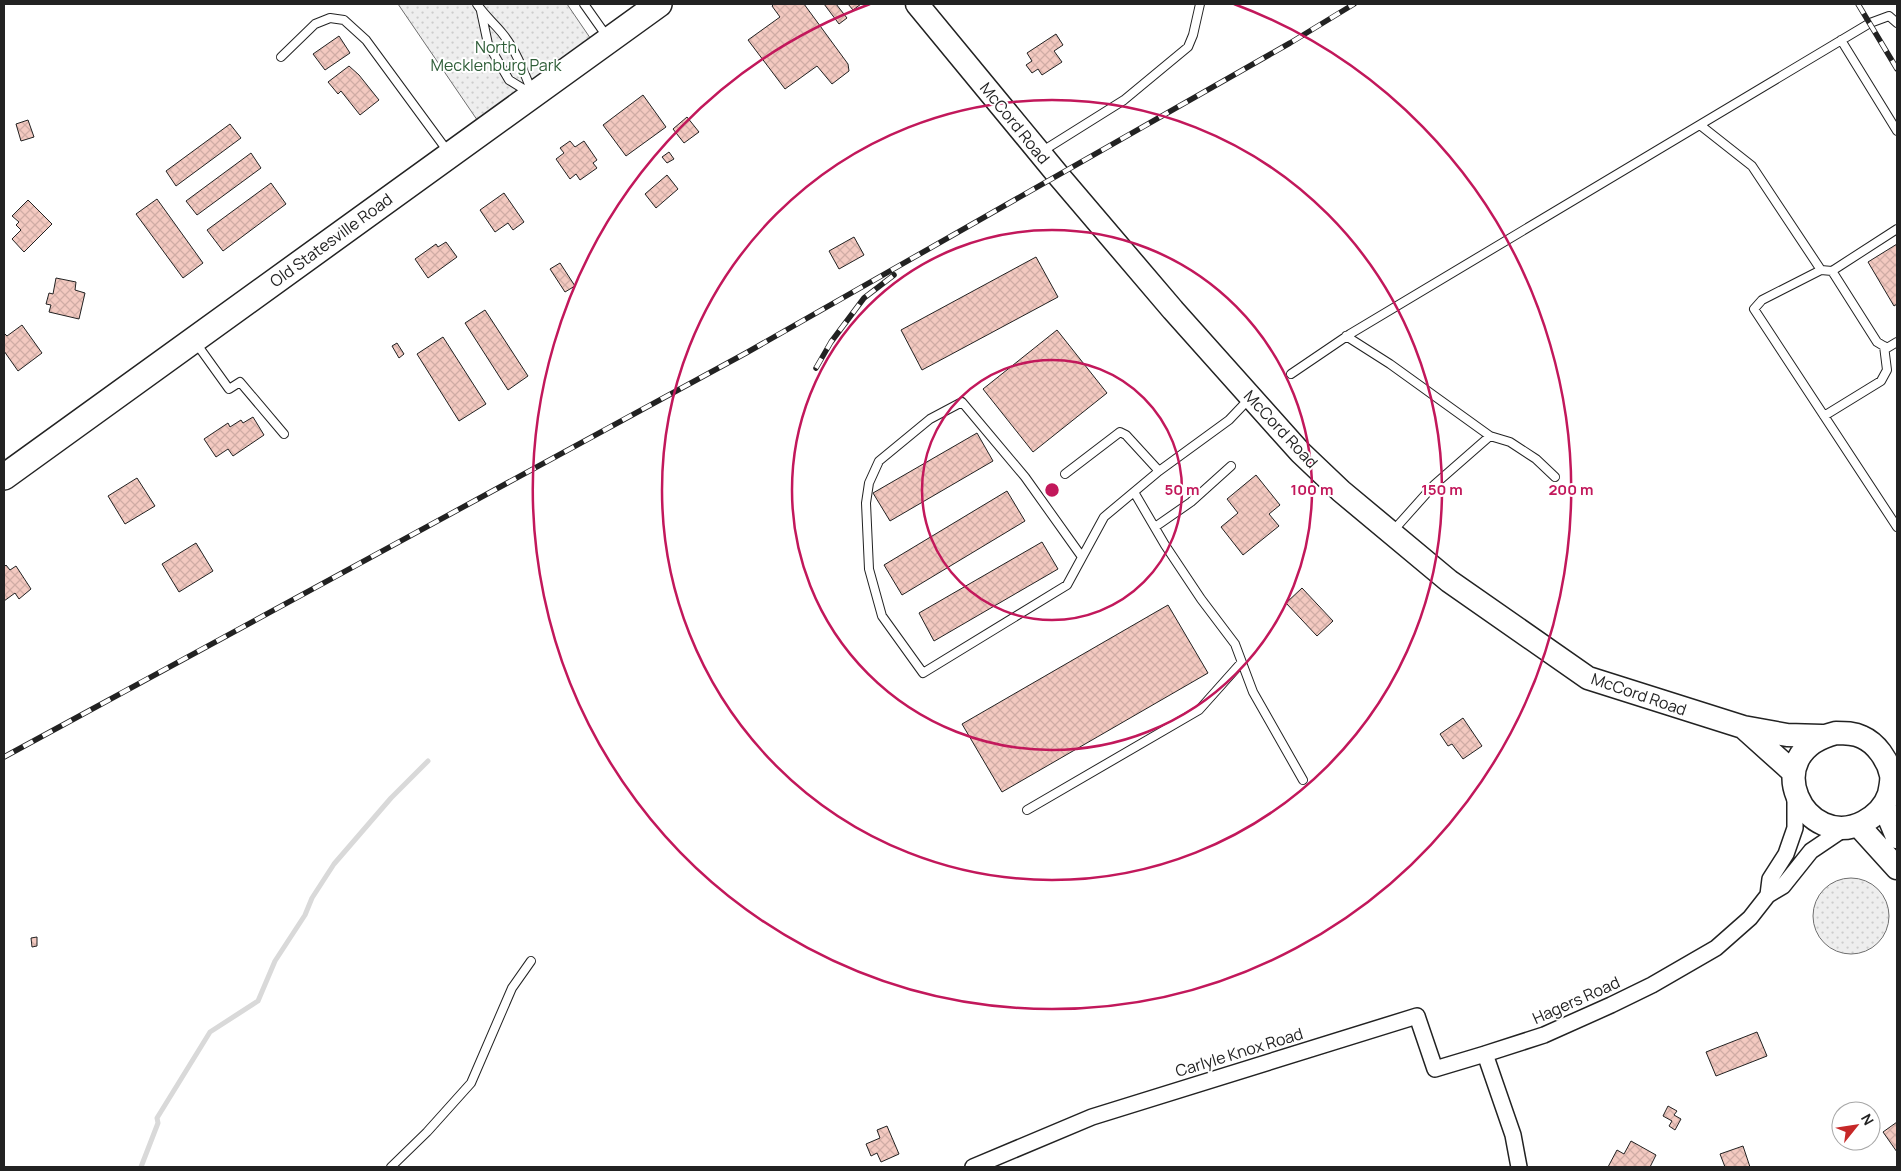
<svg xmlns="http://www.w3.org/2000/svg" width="1901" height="1171" font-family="Manrope,sans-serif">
<defs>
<pattern id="grass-dots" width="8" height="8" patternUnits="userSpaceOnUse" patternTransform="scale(1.25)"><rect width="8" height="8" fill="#eee"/><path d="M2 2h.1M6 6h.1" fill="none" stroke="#ccc" stroke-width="1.8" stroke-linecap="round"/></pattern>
<pattern id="building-cross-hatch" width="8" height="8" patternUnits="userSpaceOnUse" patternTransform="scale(1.25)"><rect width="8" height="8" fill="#f3c9c0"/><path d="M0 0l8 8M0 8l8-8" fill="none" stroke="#d0aca5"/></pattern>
</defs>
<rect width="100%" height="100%" fill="#fff"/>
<!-- grass -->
<path fill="url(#grass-dots)" stroke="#6f6f6f" d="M398 4H567L597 48 484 130Z
M1813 916a38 38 0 1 1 76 0a38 38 0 1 1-76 0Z"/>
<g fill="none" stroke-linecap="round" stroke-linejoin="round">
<!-- stream -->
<path stroke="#d9d9d9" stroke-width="5" d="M141 1167 158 1123 157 1118 210 1032 258 1001 275 961 305 915 312 898 334 864 391 798 428 761"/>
</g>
<!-- building -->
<path fill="url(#building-cross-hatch)" stroke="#222" d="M774 4H804L848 64 849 71 832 84 817 66 785 89 748 40 780 17 772 6Z
M824 4H836L847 18 839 24Z
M848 4H861L853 10Z
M1056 34 1063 45 1054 51 1062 62 1042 75 1038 69 1032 73 1026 65 1032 61 1027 53Z
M339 36 350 53 325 70 313 54Z
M349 66 359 75 379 100 360 115 341 91 338 94 328 82Z
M643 95 666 127 626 156 603 125Z
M687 117 699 132 684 143 673 129Z
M28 120 34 137 21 141 16 124Z
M230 124 241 138 176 186 166 171Z
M570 141 575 147 584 141 597 160 593 163 597 168 580 180 576 174 570 179 556 159 564 153 560 148Z
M669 152 674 159 667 163 662 157Z
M251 153 261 168 197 215 186 201Z
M667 175 678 189 656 208 645 194Z
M271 183 286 204 223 251 207 230Z
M504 193 524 222 513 230 508 223 495 232 480 210Z
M157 199 203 263 183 278 136 214Z
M28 200 52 224 24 252 12 239 21 230 16 225 19 222 12 216Z
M854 237 864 255 839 269 829 251Z
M446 242 457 257 428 278 415 259 436 244 438 247Z
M1897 244V304L1894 306 1868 262Z
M1036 257 1058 297 922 370 901 330Z
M560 263 575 286 565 292 550 269Z
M56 278 76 282 75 290 85 293 79 319 49 312 51 305 46 304 49 293 53 294Z
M485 310 528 376 508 390 465 323Z
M22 325 42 353 18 371 4 351V333L7 336Z
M1057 330 1107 393 1033 452 983 389Z
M443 337 486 404 459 421 417 354Z
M397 343 404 354 399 358 392 346Z
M253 417 264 435 233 456 228 449 216 457 204 439 228 423 230 427 241 420 243 423Z
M977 433 993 461 890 521 873 493Z
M1256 475 1280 505 1269 514 1279 526 1243 555 1221 527 1238 513 1227 499Z
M137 478 155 506 125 524 108 496Z
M1007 491 1025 521 902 595 884 565Z
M1042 542 1058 569 934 641 919 613Z
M196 543 213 571 179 592 162 564Z
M6 565 10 570 16 566 31 589 19 599 15 593 4 601V567Z
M1302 588 1333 621 1317 636 1286 603Z
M1168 605 1208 673 1002 792 962 724Z
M1463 718 1482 746 1463 759 1452 744 1448 746 1440 734Z
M37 937V946L32 947 31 938Z
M1757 1032 1767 1056 1716 1076 1706 1052Z
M1668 1106 1677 1111 1674 1115 1681 1119 1675 1130 1669 1126 1672 1121 1663 1116Z
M1897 1122V1152L1883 1132Z
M887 1126 899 1154 881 1162 877 1153 871 1156 866 1144 880 1138 877 1130Z
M1631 1141 1656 1155 1650 1167H1608L1617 1150 1624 1154Z
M1743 1146 1750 1167H1725L1720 1154Z"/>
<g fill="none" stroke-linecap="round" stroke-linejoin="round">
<defs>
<path id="lane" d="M477 4C484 15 494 23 502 33 516 50 524 72 532 92
M584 4 608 38
M481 11 488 44 509 80 530 93
M1841 40 1897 131
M281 57 315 24 330 18 344 20 366 40 449 153
M1700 125 1752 166 1821 270 1832 271 1897 229
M1041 152 1124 100 1188 47 1193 35 1200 4
M1821 270 1762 300 1754 309 1897 527
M1832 271 1877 342 1887 348 1897 342
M1346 336 1390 364 1490 436 1510 442 1536 459 1555 477
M196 343 229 389 240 382 284 434
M1291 374 1350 334 1870 23 1889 16 1897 23
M1824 416 1881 381 1887 370 1884 346
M1065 474 1120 432 1126 435 1159 471
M1134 492 1165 545 1201 599 1235 644 1253 692 1303 780
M1155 527 1191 502 1231 466
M1392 532 1434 485 1490 436
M1082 557 1025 477 962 402 930 419 879 461 869 483 866 503 869 569 882 616 923 673 1067 585 1104 517 1159 471 1229 420 1249 399
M1027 810 1199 710 1241 663
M391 1167 427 1132 471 1083 512 988 531 961"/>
<path id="street" d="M1768 895 1770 879 1786 854 1795 828V795
M973 1167 1092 1117 1417 1016 1435 1069 1485 1054
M1519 1167 1513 1135 1485 1054 1544 1035 1611 1005 1652 985 1716 948 1750 918 1768 895 1783 886 1811 851 1845 828"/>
<path id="secondary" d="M917 4 1058 175 1173 310 1300 452 1341 491 1449 581 1588 678 1743 727 1787 735 1822 736
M1743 727 1793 772
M1836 733C1845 733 1854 733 1862 737 1876 743 1888 760 1891 775 1892 780 1890 789 1889 794 1885 806 1875 816 1864 822 1805 853 1755 753 1836 733Z
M1884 806 1897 837
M1858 825 1897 868"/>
<path id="primary" d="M4 477 659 4"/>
</defs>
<!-- lane casing -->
<use href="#lane" stroke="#222" stroke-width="10"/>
<!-- street casing -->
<use href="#street" stroke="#222" stroke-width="18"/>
<!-- secondary casing -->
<use href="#secondary" stroke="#222" stroke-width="25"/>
<!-- primary casing -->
<use href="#primary" stroke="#222" stroke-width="28"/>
<!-- lane -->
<use href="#lane" stroke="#fff" stroke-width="8"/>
<!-- street -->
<use href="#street" stroke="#fff" stroke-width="15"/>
<!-- secondary -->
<use href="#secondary" stroke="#fff" stroke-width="22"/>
<!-- primary -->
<use href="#primary" stroke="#fff" stroke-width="25"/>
<defs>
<path id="rail" d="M1858 4 1897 69
M816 368 831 342 864 298 894 275
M4 757 746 353 1290 43 1354 4"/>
</defs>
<!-- rail casing -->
<use href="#rail" stroke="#222" stroke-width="5.5"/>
<!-- rail -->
<use href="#rail" stroke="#fff" stroke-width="4" stroke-dasharray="11" stroke-linecap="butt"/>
</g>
<!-- distance rings -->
<g fill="none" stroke="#c2185b" stroke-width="2.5">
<circle cx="1052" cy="490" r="130"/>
<circle cx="1052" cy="490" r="260"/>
<circle cx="1052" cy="490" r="390"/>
<path d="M1234 4A519 519 0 1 1 870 4"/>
</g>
<g text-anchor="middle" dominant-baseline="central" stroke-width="4" stroke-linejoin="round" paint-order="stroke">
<!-- park labels -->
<g font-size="16" fill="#2f5e38" stroke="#fff">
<text x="496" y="47">North<tspan x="496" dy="18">Mecklenburg Park</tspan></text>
</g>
<!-- street labels -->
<g font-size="16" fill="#222" stroke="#fff">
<text transform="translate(1015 123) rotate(51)">McCord Road</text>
<text transform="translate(331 240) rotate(-36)">Old Statesville Road</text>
<text transform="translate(1281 429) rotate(47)">McCord Road</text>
<text transform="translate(1639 694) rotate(19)">McCord Road</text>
<text transform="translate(1576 1000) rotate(-24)">Hagers Road</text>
<text transform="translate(1239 1052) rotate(-17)">Carlyle Knox Road</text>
</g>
</g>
<circle cx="1052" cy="490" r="8" fill="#c2185b" stroke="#fff" stroke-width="2.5"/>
<g font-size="15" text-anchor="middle" font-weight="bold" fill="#c2185b" stroke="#fff" stroke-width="4" stroke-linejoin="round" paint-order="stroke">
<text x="1182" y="495">50 m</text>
<text x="1312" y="495">100 m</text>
<text x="1442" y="495">150 m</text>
<text x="1571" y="495">200 m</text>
</g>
<!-- border -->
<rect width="1901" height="1171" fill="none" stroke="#222222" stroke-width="10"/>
<!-- north arrow -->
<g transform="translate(1856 1126) rotate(60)"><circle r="24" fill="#ffffff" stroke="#a7a7a7"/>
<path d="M0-4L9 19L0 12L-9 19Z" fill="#c62828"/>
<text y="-8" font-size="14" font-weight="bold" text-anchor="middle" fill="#222222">N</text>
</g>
</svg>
